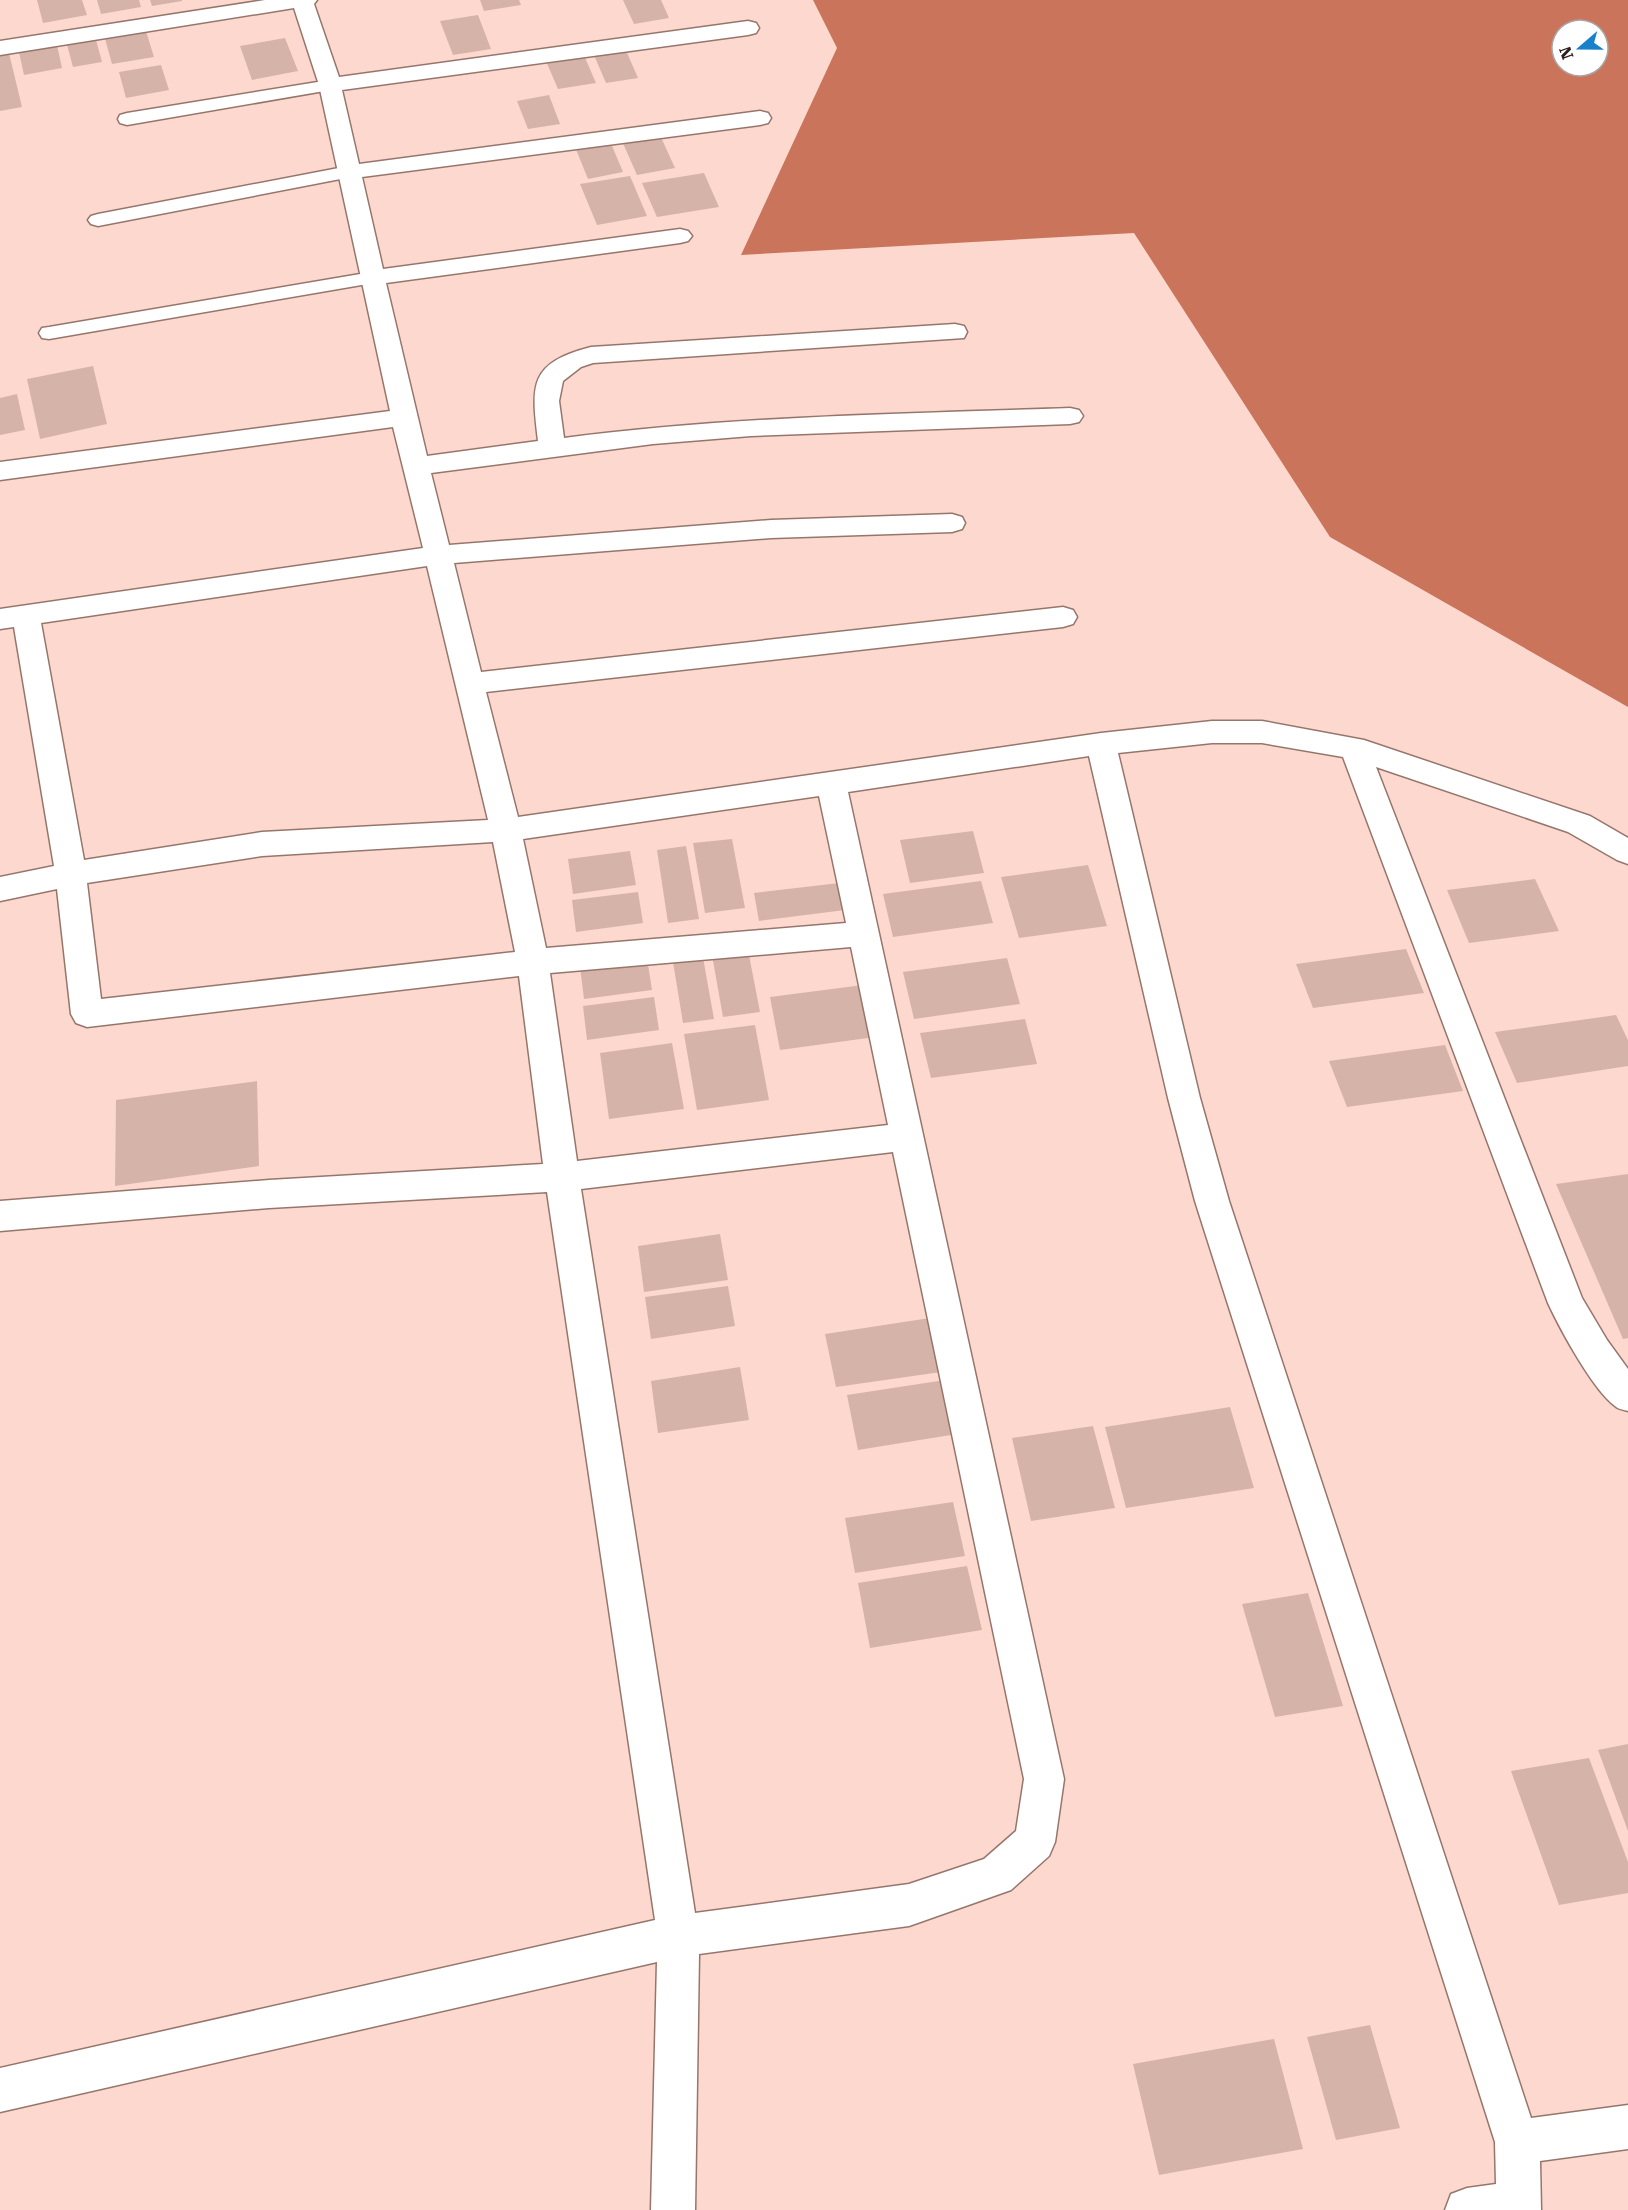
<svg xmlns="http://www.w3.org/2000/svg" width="1628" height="2210" font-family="'Roboto Serif',serif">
<rect width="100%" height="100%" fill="#fdd8ce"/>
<!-- water -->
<path fill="#c9745b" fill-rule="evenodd" d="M813 0H1628V707L1330 537 1134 233 741 255 837 48ZM1562 30H1598V66H1562Z"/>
<!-- building -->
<path fill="#d6b3a9" d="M37 0H82L87 15 43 23Z
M97 0H139L141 7 101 14Z
M150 0H182V1L152 6Z
M480 0H519L521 5 484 11Z
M623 0H661L669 18 634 24Z
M478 15 491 49 453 55 440 21Z
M145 28 154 57 112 64 104 35Z
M95 36 102 62 73 67 66 41Z
M285 38 298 71 252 80 240 46Z
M57 45 62 68 24 75 19 52Z
M625 48 638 78 606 83 593 53Z
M8 49 22 107 0 111V50Z
M583 53 596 83 558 89 545 59Z
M161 65 169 90 126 98 119 72Z
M549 95 560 124 528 129 517 101Z
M660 135 675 168 637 175 622 141Z
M610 141 623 172 588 179 575 147Z
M704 173 719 207 657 217 642 183Z
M630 176 647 216 597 225 580 184Z
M93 366 107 424 40 439 27 379Z
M17 394 25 430 0 435V398Z
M973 831 984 873 910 883 900 840Z
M732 839 745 908 705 913 693 843Z
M686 846 699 919 668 923 657 850Z
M630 851 636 885 573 894 568 859Z
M1088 865 1107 926 1019 938 1001 877Z
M1535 879 1559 931 1469 943 1447 890Z
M981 881 993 923 893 937 883 894Z
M839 883 845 910 759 921 754 893Z
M638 892 643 923 576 932 572 900Z
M1406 949 1424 993 1313 1008 1296 964Z
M748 950 760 1012 723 1017 712 955Z
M702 952 714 1019 683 1023 672 956Z
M647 958 652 990 584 999 580 967Z
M1007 958 1020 1004 914 1019 903 972Z
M863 985 875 1037 780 1050 770 997Z
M654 997 659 1030 587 1040 583 1006Z
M1616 1015 1628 1040V1066L1517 1083 1495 1032Z
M1025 1019 1037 1064 931 1078 920 1033Z
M755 1025 769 1100 697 1110 684 1034Z
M672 1043 684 1109 609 1119 600 1053Z
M1445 1045 1463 1091 1347 1107 1329 1061Z
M257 1081 259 1166 115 1186 116 1100Z
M1628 1174V1338L1623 1339 1556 1184Z
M720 1234 728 1280 644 1292 638 1246Z
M728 1286 735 1326 651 1339 645 1297Z
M930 1318 941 1372 836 1387 825 1334Z
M740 1367 749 1420 658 1433 651 1381Z
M945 1380 957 1434 858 1450 847 1395Z
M1230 1407 1254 1488 1126 1508 1105 1427Z
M1093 1426 1115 1508 1031 1521 1012 1438Z
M953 1502 965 1556 855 1573 845 1518Z
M967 1566 982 1630 870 1648 858 1583Z
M1308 1593 1343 1706 1275 1717 1242 1604Z
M1628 1744V1831L1598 1750Z
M1589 1758 1628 1862V1893L1559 1905 1511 1771Z
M1370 2025 1400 2128 1336 2140 1307 2037Z
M1274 2039 1303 2149 1159 2175 1133 2064Z"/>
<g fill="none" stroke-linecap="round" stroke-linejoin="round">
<defs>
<path id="service" d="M330 80 336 81 339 85 336 89 127 125 120 123 118 119 120 115 127 113Z
M349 166 356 168 359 172 356 176 98 226 91 224 88 220 91 216 98 214Z
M372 272 379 274 382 278 379 282 49 339 42 338 39 333 42 328 49 327Z"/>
<path id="minor" d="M265 0H317L314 4 339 77 748 21 756 23 759 28 756 33 748 35 342 90 359 164 760 111 768 113 771 118 768 123 760 125 362 177 383 269 680 229 688 231 692 236 688 241 680 243 386 283 427 456 538 441C531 384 529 363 591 347L955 324 964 326 967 332 964 338 593 363 581 367 563 381 559 401 564 438C732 416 901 414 1070 408L1079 410 1083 416 1079 422 1070 424 751 436 653 444 431 473 449 545 771 520 952 514 962 517 965 523 962 529 952 532 771 538 454 563 481 672 1063 607 1073 610 1077 617 1073 624 1063 627 486 692 518 817 1101 733 1212 721H1262L1364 740 1590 816 1628 838V864L1617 860 1568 832 1376 767 1582 1298 1607 1340 1628 1369V1411C1624 1410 1618 1409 1615 1406 1593 1390 1560 1329 1548 1303L1343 757 1262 743H1212L1118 753 1200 1098 1229 1201 1531 2118 1628 2105V2149L1540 2161 1541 2210H1445L1451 2194 1467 2188 1496 2184 1495 2142 1195 1201 1168 1098 1089 756 848 792 1064 1779 1055 1842 1049 1856 1011 1890 909 1926 699 1954 695 2210H651L657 1962 0 2112V2068L655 1920 547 1192 269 1208 0 1231V1201L269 1180 543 1164 519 976 87 1027 76 1023 71 1014 57 889 0 901V877L54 866 14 627 0 629V609L423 548 393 427 0 480V462L390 411 319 85 294 8 0 55V41ZM427 566 488 820 262 832 84 860 41 623ZM819 796 846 923 546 948 523 839ZM493 842 515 952 101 999 87 883 262 856ZM851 947 888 1125 577 1161 550 973ZM893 1152 1024 1779 1016 1831 984 1859 909 1884 695 1913 581 1189Z"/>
</defs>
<!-- service casing -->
<use href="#service" stroke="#96766c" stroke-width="3"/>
<!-- minor casing -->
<use href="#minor" stroke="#96766c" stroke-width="3"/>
<!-- service -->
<use href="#service" fill="#fff" fill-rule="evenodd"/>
<!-- minor -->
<use href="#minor" fill="#fff" fill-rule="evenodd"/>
</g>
<!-- north arrow -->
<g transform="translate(1580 48) rotate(250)"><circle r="28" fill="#ffffff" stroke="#aba6a4" stroke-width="1.5"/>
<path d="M0-4.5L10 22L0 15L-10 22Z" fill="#1981cc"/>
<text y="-9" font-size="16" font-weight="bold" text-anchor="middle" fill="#2d201c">N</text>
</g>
</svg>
